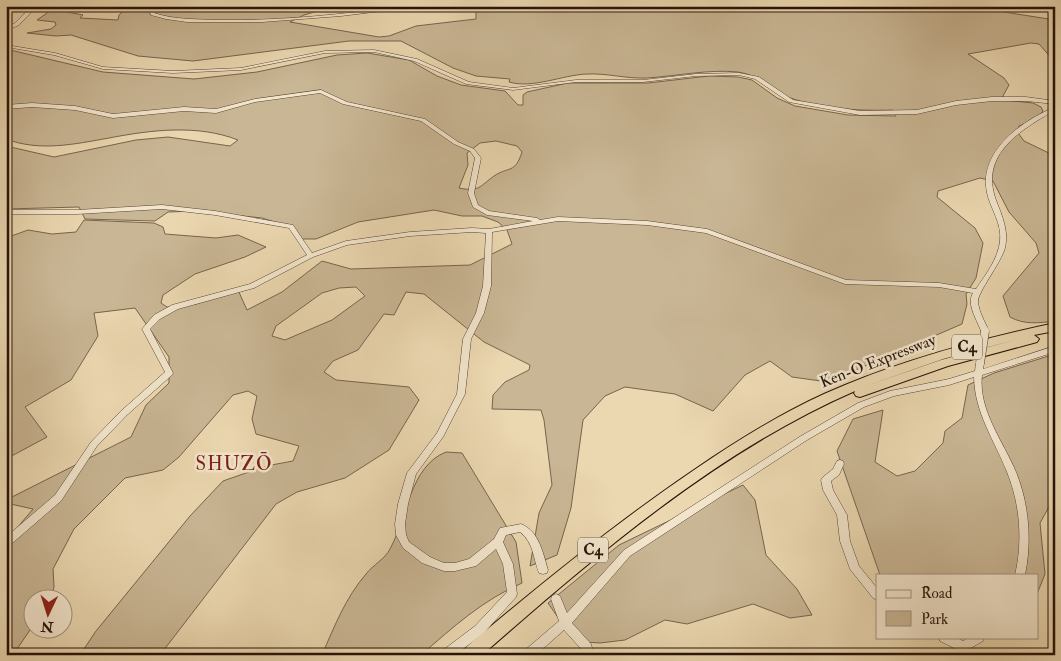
<svg xmlns="http://www.w3.org/2000/svg" width="1061" height="661" font-family="'IM FELL Double Pica',serif">
<rect width="100%" height="100%" fill="#ebd7b0"/>
<filter id="stains"><feTurbulence type="fractalNoise" baseFrequency=".004" numOctaves="4"/><feColorMatrix values="0 0 0 0 .2 0 0 0 0 .09 0 0 0 0 .02 0 0 0 .5 -.17"/></filter>
<radialGradient id="worn" r=".72"><stop offset=".6" stop-color="#630" stop-opacity="0"/><stop offset="1" stop-color="#630" stop-opacity=".3"/></radialGradient>
<!-- green -->
<path fill="#c9b694" stroke="#77644e" fill-rule="evenodd" d="M46 6H71L65 9 67 12 83 15 80 18 118 20 119 15 128 6C140 6 191 9 197 6H335L304 15 290 22 379 37 389 36 416 26 476 19V6H942L985 9 1055 20V62L1039 44 1031 43 968 54 1004 78 1009 85 1003 96 1004 100 1033 103 1041 107 1043 111 1038 118 1019 126 1018 133 1024 141 1055 156V321C1039 323 1024 325 1010 317L1003 296 1039 253 1036 243 1009 212 993 181 980 178 938 191 937 197 975 228 983 243 976 278 966 294 967 304 962 324 828 382 792 377 770 361 745 375 713 411 675 394 625 387 605 396 583 420 571 508 557 555 530 566 539 513 552 485 544 420 541 410 492 409 493 395 505 382 529 370 530 365 484 342 424 294 406 292 394 315 384 314 358 350 333 361 324 372 336 380 409 387 419 400 389 450 345 478 297 492 276 504 160 655H80L96 631 190 516 223 481 266 466 293 461 299 446 256 434 252 419 257 396 248 391 233 395 179 457 163 470 125 478 74 529 53 569 54 587 51 598H32V627L13 655H6V541L33 509 6 503V500L131 437 146 405 169 383V357L135 308 94 313 98 336 71 380 25 407 47 437 6 459V238L28 230 52 234 76 232 84 220 154 223 163 227 165 234 216 238 238 235 266 247 245 257 195 274 163 295 161 303 167 307 196 304 238 290 247 310 282 292 322 261 351 269 470 265 512 244 507 230 498 222 482 216H462L434 210 358 222 316 239H301L288 226 262 218 196 211 168 212 155 221 85 219 79 207 6 209V146L54 157 136 140 168 137 230 146 238 140C197 124 151 130 109 138 75 144 40 152 6 139V49L103 72 194 79 257 72 337 55 367 53 409 60 437 76 461 85 505 91 518 105H523V95L527 92 568 83H648L709 76 738 77 752 80 777 98 795 106 848 115 896 116 893 110C857 111 819 109 785 96 768 89 760 75 738 72 708 69 678 76 647 78 627 79 607 73 587 74 562 75 533 89 509 82L510 79 476 76 453 68 401 41H349L193 61 138 56 71 35 56 36 27 33 51 29 56 25 55 22 37 20 47 13ZM496 141 517 146 522 152C515 174 509 166 494 176 479 187 479 192 459 188L468 165 467 153 480 143ZM356 287 365 296 332 320 285 340 272 336 276 326 322 293 339 288Z
M1055 354V478L1050 505 1040 523 1045 574 1037 594V575H880L837 451 853 419 883 410 875 462 897 476 915 471 943 443 945 431 962 418 968 385 994 373Z
M446 452 462 453 516 542 522 583C483 600 453 627 421 655H322C334 627 346 597 366 574 373 565 385 559 390 549 407 518 410 466 446 452Z
M743 485 755 500 766 555 797 589 812 615 790 618 753 604 687 624 665 620 625 640 600 643 586 642 566 629 548 603 619 545Z"/>
<g fill="none" stroke-linecap="round" stroke-linejoin="round">
<!-- stream -->
<path stroke="#74604b" stroke-width="2.5" d="M744 655H758
M835 655 861 652 882 655"/>
<!-- minor-tunnel -->
<path stroke="#c3b08f" stroke-width="4.5" stroke-dasharray="4.5 2.5" stroke-linecap="butt" d="M700 10 710 6"/>
<defs>
<path id="minor" d="M32 6H37L19 25 6 31V28L15 23Z
M148 6H152L154 13C175 20 197 19 219 20 282 21 345 14 407 6H422L341 16 262 22H187L166 19 151 15Z
M694 6H754V7L752 8Z
M6 45 55 53 103 67 173 71 241 68 325 51 374 50 417 59 469 82 513 88 576 80H643L696 74 739 73 759 77 793 100 860 111 917 110 956 101 992 97H1026L1055 101V104L1026 101H992L956 105 917 114 860 115 789 102 755 79 739 75 696 76 643 82H576L513 90 466 84 414 61 374 52 325 53 241 70 173 73 103 69 54 55 6 47Z
M321 90 347 102 425 119 458 142 474 149 481 158 474 193 478 205 489 211 537 218 540 220 558 217 647 221 707 229 846 280 939 283 976 289C986 274 998 259 1000 241 1002 223 991 210 987 193 978 152 1021 121 1055 107V110C1021 130 979 154 996 200 1002 216 1009 230 1005 248 1001 263 977 293 978 302 979 312 985 322 989 331L985 334 981 331C977 320 966 304 973 293L939 287 845 284 706 233 647 225 558 221 492 232 491 286 484 313 471 339 465 394 443 437 416 474 408 504 405 524 406 535 409 542 430 557 444 563H455L469 559 494 539 500 528 521 524C539 531 543 553 548 570L547 573 543 574 539 573C533 558 534 543 520 532L506 535 503 542 513 564 517 594 516 597 483 634 455 655H441L442 651 475 626 507 592 503 564 496 549 476 566 455 571H444L422 563 403 548 396 535 395 524 398 504 407 473 437 433 457 394 463 339 476 313 483 286 486 233 472 232 410 236 347 245 313 257 254 288 178 309 160 319 150 329 173 373 172 375 127 415 97 446 61 501 9 546 6 547V537L55 495 91 442 121 411 165 372 142 329 154 315 172 305 250 284 307 255 289 228 215 215 162 209 77 214H6V210H77L162 205 215 211 293 225 312 253 346 241 410 232 472 228 489 229 533 221 487 215 473 207 468 193 475 158 470 151 454 144 421 121 343 104 320 93 255 102 216 113 184 111 113 118 75 110 32 107 6 109V105L32 103 75 106 113 114 184 107 216 109 255 99Z
M1055 346V352L982 375C978 410 1003 441 1016 472 1029 504 1032 541 1025 575H1015C1023 541 1020 504 1007 472 994 439 975 414 974 377L949 385 894 396 864 407 807 440 630 556 572 623 591 644 592 648V655H582V650L564 630 536 655H523L524 651 559 621 551 599 552 596 556 594 560 596 567 613 624 550 801 436 858 403 890 391 949 379 975 371 976 363 980 360 984 363 983 369Z
M840 460 843 461 844 464 839 475 831 481 833 490 847 515 850 541 859 566 877 588V600L873 598 850 569 840 541 837 515 823 490 821 480 823 477 833 469 837 461Z
M939 637H955L963 641 969 637H984L983 641 969 649 970 655H959L958 650 940 641Z"/>
<path id="highway" d="M1055 323V331L1034 335 1039 339 1037 342 948 366 860 397 856 396 854 393 855 391C717 451 595 556 482 655H462L464 649C538 586 613 525 694 470 735 442 778 415 824 394 898 361 976 340 1055 323ZM1025 337 941 360 863 387 943 359Z"/>
</defs>
<!-- minor casing -->
<use href="#minor" stroke="#564433" stroke-width="1"/>
<!-- highway casing -->
<use href="#highway" stroke="#251309" stroke-width="2"/>
<!-- minor -->
<use href="#minor" fill="#f2e5cc" fill-rule="evenodd"/>
<!-- highway -->
<use href="#highway" fill="#ebd7b0" fill-rule="evenodd"/>
<defs>
<path id="minor-bridge" d="M980 363 985 331"/>
</defs>
<!-- minor-bridge casing -->
<use href="#minor-bridge" stroke="#564433" stroke-width="9" stroke-linecap="butt"/>
<!-- minor-bridge -->
<use href="#minor-bridge" stroke="#f2e5cc" stroke-width="8"/>
</g>
<g text-anchor="middle" dominant-baseline="central" stroke-width="5" stroke-linejoin="round" paint-order="stroke">
<!-- shield labels -->
<g fill="#f2e5cc" stroke="#625244" stroke-width="1">
<rect x="952" y="334.5" width="30" height="25" rx="4"/>
<rect x="578" y="537.5" width="30" height="25" rx="4"/>
</g>
<g font-size="15" font-weight="bold" fill="#251309">
<text x="967" y="347">C4</text>
<text x="593" y="550">C4</text>
</g>
<!-- street labels -->
<g font-size="16" fill="#251309" stroke="#f2e5cc">
<text transform="translate(878 361) rotate(-21)">Ken-O Expressway</text>
</g>
<!-- quarter labels -->
<g font-size="19" letter-spacing="1" fill="#7a1f14" stroke="#f2e5cc">
<text x="234" y="464">SHUZŌ</text>
</g>
</g>
<!-- margin -->
<rect width="1061" height="661" fill="none" stroke="#ebd7b0" stroke-width="25"/>
<rect x="8" y="8" width="1046" height="646" fill="none" stroke="#251309" stroke-width="2.5"/>
<rect x="12" y="12" width="1036" height="636" fill="none" stroke="#251309"/>
<!-- legend -->
<rect x="876" y="574" width="162" height="65" fill="#f2e5cc" stroke="#a0917e"/>
<rect x="886" y="590" width="25" height="8" fill="#f2e5cc" stroke="#a0917e"/>
<text x="921" y="598" font-size="15" fill="#251309">Road</text>
<rect x="886" y="611" width="25" height="15" fill="#c9b694" stroke="#a0917e"/>
<text x="921" y="624" font-size="15" fill="#251309">Park</text>
<!-- north arrow -->
<g transform="translate(48 614) rotate(184)"><circle r="24" fill="#f2e5cc" stroke="#a0917e"/>
<path d="M0-4L9 19L0 12L-9 19Z" fill="#8f2418"/>
<text y="-8" font-size="14" font-weight="bold" text-anchor="middle" fill="#251309">N</text>
</g>
<rect width="100%" height="100%" filter="url(#stains)"/>
<rect width="100%" height="100%" fill="url(#worn)"/>
</svg>
